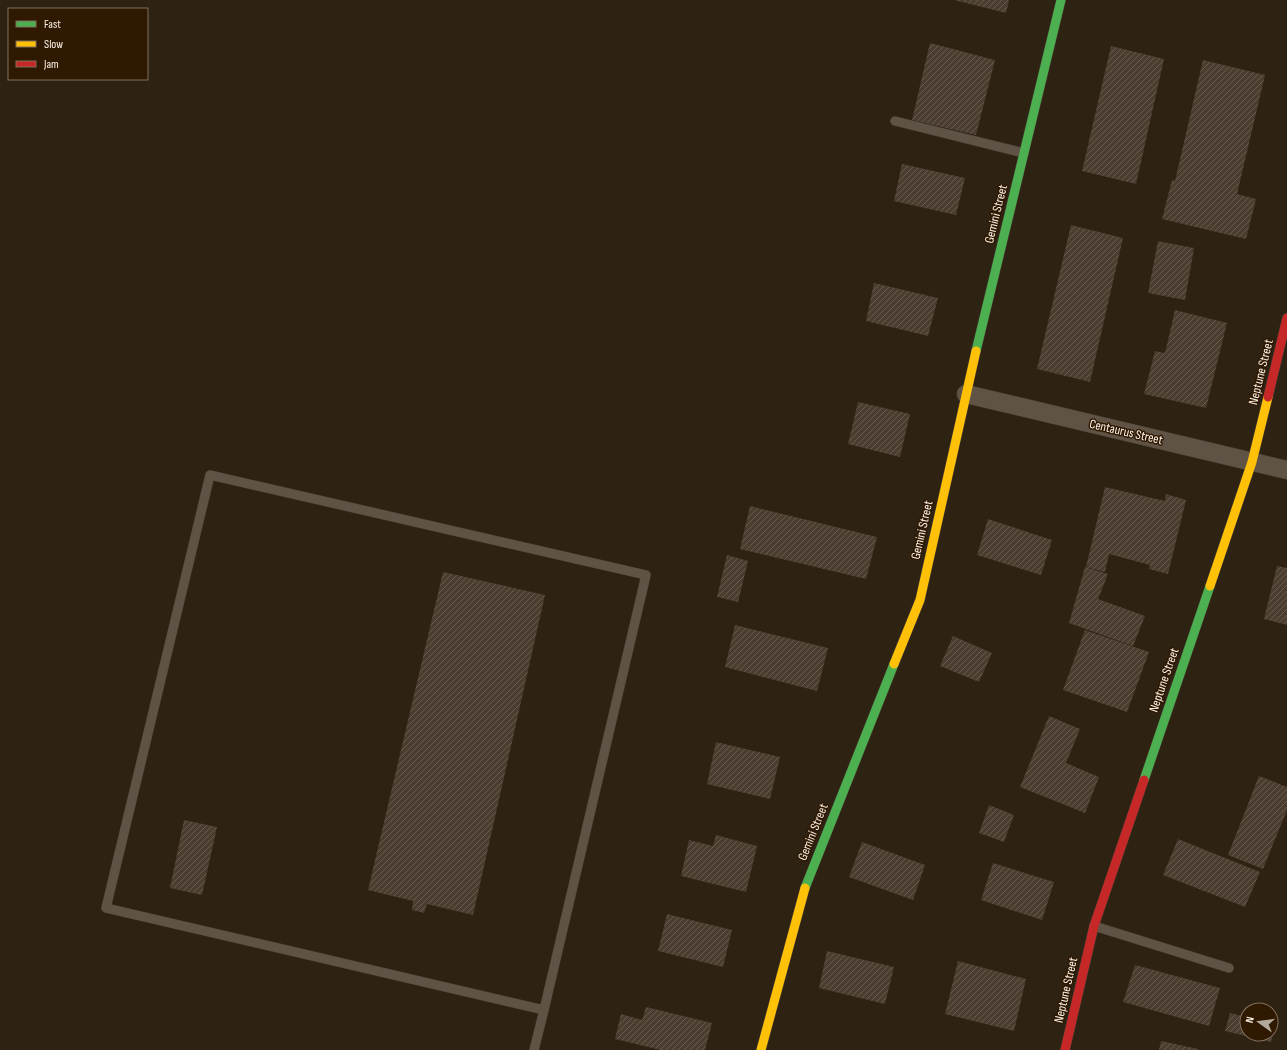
<svg xmlns="http://www.w3.org/2000/svg" width="1287" height="1050" font-family="'Sofia Sans Condensed',sans-serif">
<defs>
<pattern id="building-hatch" width="6" height="6" patternUnits="userSpaceOnUse"><rect width="6" height="6" fill="#4c3d31"/><path d="M-1 1l2-2M0 6l6-6M5 7l2-2" fill="none" stroke="#675a4f"/></pattern>
</defs>
<rect width="100%" height="100%" fill="#2e2213"/>
<!-- building -->
<path fill="url(#building-hatch)" d="M954 0H1009L1006 13Z
M930 43 995 60 976 135 912 120Z
M1111 46 1164 59 1136 184 1082 171Z
M1203 60 1265 75 1237 194 1256 199 1246 239 1162 219 1172 180 1175 181Z
M902 164 965 178 956 215 894 201Z
M1071 225 1123 238 1090 382 1037 369Z
M1158 241 1194 248 1185 300 1148 293Z
M874 283 938 298 928 336 866 321Z
M1175 310 1227 323 1206 408 1144 394 1155 351 1165 353Z
M858 402 910 414 900 457 848 444Z
M1105 487 1165 501 1166 494 1186 500 1168 574 1149 569 1150 565 1109 554 1105 572 1086 567Z
M750 506 877 537 866 579 740 549Z
M988 519 1052 540 1041 575 977 555Z
M727 555 748 561 738 602 717 597Z
M1277 566 1287 568V625L1264 619Z
M1085 567 1108 574 1098 599 1145 616 1133 646 1069 623Z
M443 572 545 595 473 915 427 904 424 913 412 910 413 901 368 890Z
M735 625 828 648 817 691 725 667Z
M1085 630 1149 652 1127 712 1063 690Z
M953 636 992 653 979 682 940 666Z
M1049 716 1080 729 1066 763 1099 777 1085 813 1020 787Z
M716 742 780 757 770 799 707 784Z
M1259 776 1287 787V810L1263 869 1228 855Z
M989 805 1014 815 1004 842 979 833Z
M184 820 217 827 202 895 170 888Z
M716 835 757 846 746 892 681 876 689 840 713 846Z
M1178 839 1260 872 1245 907 1163 875Z
M862 842 925 865 913 900 849 877Z
M993 863 1054 882 1042 920 981 900Z
M667 914 732 930 723 967 658 951Z
M827 951 894 967 885 1004 819 988Z
M958 961 1026 979 1014 1031 945 1014Z
M1135 965 1220 988 1209 1026 1123 1002Z
M646 1007 712 1023 705 1050H661L615 1039 621 1014 642 1020Z
M1230 1013 1247 1017V1034H1271V1023L1275 1024 1271 1042 1225 1031Z
M1161 1041 1198 1049V1050H1159Z"/>
<g fill="none" stroke-linecap="round" stroke-linejoin="round">
<defs>
<path id="lane" d="M895 121 1024 153
M1094 926 1229 968
M534 1050 544 1010 646 575 210 475 106 908 544 1010"/>
<path id="street" d="M966 394 1287 470"/>
<path id="fast" d="M976 351 1061 0
M1144 780 1210 586
M805 888 894 664"/>
<path id="slow" d="M1210 586 1252 462 1268 397
M894 664 920 600 976 351
M761 1050 805 888"/>
<path id="jam" d="M1268 397 1287 318
M1065 1050 1094 926 1144 780"/>
</defs>
<!-- lane casing -->
<use href="#lane" stroke="#483e33" stroke-width="10"/>
<!-- street casing -->
<use href="#street" stroke="#483e33" stroke-width="19"/>
<!-- fast casing -->
<use href="#fast" stroke="#483e33" stroke-width="10"/>
<!-- slow casing -->
<use href="#slow" stroke="#483e33" stroke-width="10"/>
<!-- jam casing -->
<use href="#jam" stroke="#483e33" stroke-width="10"/>
<!-- lane -->
<use href="#lane" stroke="#5f5346" stroke-width="9"/>
<!-- street -->
<use href="#street" stroke="#5f5346" stroke-width="18"/>
<!-- fast -->
<use href="#fast" stroke="#4caf50" stroke-width="9"/>
<!-- slow -->
<use href="#slow" stroke="#ffc107" stroke-width="9"/>
<!-- jam -->
<use href="#jam" stroke="#c62828" stroke-width="9"/>
</g>
<g text-anchor="middle" dominant-baseline="central" stroke-width="3" stroke-linejoin="round" paint-order="stroke">
<!-- street labels -->
<g font-size="13" fill="#fcf1e7" stroke="#2f1901">
<text transform="translate(996 214) rotate(-76)">Gemini Street</text>
<text transform="translate(1261 372) rotate(-76)">Neptune Street</text>
<text transform="translate(1126 432) rotate(13)">Centaurus Street</text>
<text transform="translate(922 530) rotate(-77)">Gemini Street</text>
<text transform="translate(1164 680) rotate(-71)">Neptune Street</text>
<text transform="translate(813 832) rotate(-68)">Gemini Street</text>
<text transform="translate(1066 990) rotate(-77)">Neptune Street</text>
</g>
</g>
<!-- legend -->
<rect x="8" y="8" width="140" height="72" fill="#2f1901" stroke="#816f5d"/>
<rect x="16" y="21" width="20" height="6" fill="#4caf50" stroke="#816f5d"/>
<text x="44" y="28" font-size="12" fill="#fcf1e7">Fast</text>
<rect x="16" y="41" width="20" height="6" fill="#ffc107" stroke="#816f5d"/>
<text x="44" y="48" font-size="12" fill="#fcf1e7">Slow</text>
<rect x="16" y="61" width="20" height="6" fill="#c62828" stroke="#816f5d"/>
<text x="44" y="68" font-size="12" fill="#fcf1e7">Jam</text>
<!-- north arrow -->
<g transform="translate(1259 1022) rotate(284)"><circle r="19" fill="#2f1901" stroke="#816f5d"/>
<path d="M0-3L7 15L0 10L-7 15Z" fill="#b4a99d"/>
<text y="-6" font-size="11" font-weight="bold" text-anchor="middle" fill="#fcf1e7">N</text>
</g>
</svg>
